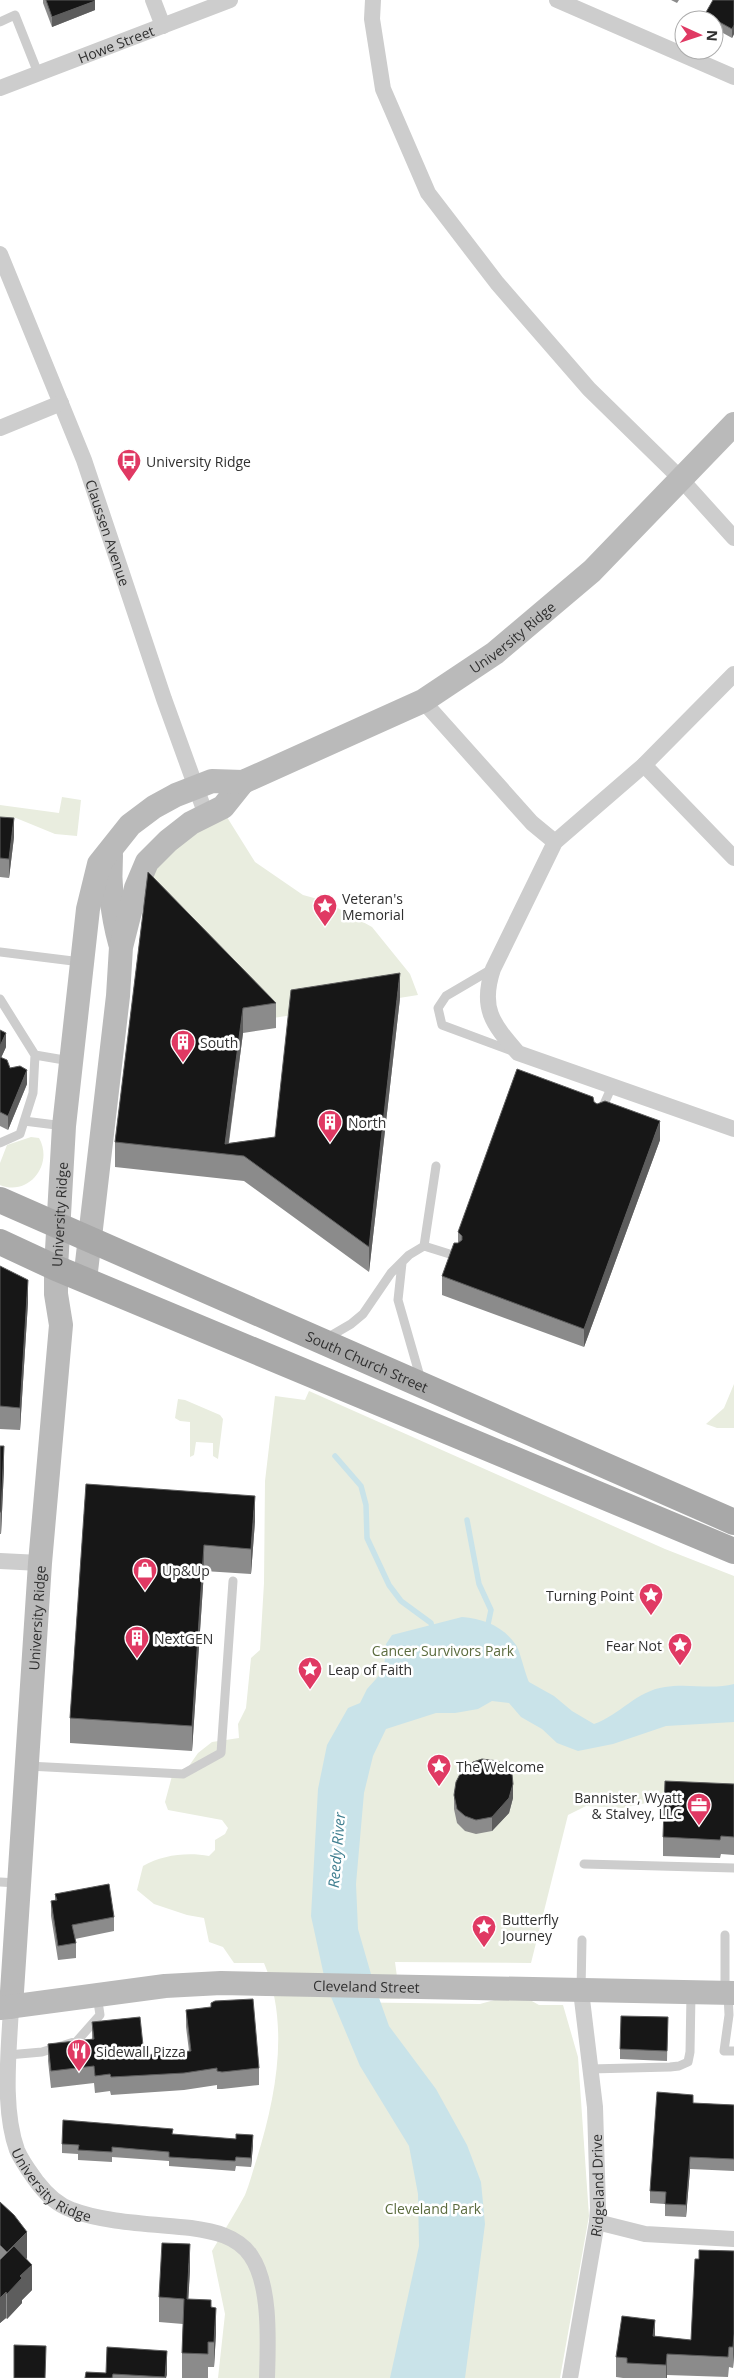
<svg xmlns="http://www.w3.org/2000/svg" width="734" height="2378" font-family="'Open Sans',sans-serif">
<rect width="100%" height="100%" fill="#fff"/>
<!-- green -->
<path fill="#e9eddf" d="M62 797 81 800 77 836 55 834 16 818 0 817V805L59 813Z
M225 814 255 862 303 895 325 901 372 927 410 974 418 995 267 1019 148 896 159 856Z
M31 1137 39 1138C54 1164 29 1197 0 1185V1163L7 1145Z
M734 1384V1428H717L706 1424 724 1408Z
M309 1391 665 1549 734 1576V1802L665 1799 623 1808 586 1806 568 1815 531 1963 395 1962 400 1999H333V2002L480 2004 505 1997 530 2000 539 2005H563L578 2057 589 2216 560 2378H218L225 2314 212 2251C223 2232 235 2214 245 2195 250 2183 253 2170 257 2158 276 2096 290 2025 264 1963H234L223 1947 209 1942 204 1918 187 1915 154 1904 137 1890 143 1866C162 1855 187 1852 209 1856L215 1850V1840L225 1834 228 1828 222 1820 168 1810 165 1802 172 1776 184 1773 198 1753 212 1742 239 1738 238 1724 246 1708 251 1658 260 1650 264 1583 265 1481 275 1396 305 1400Z
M178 1399 185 1400 220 1415 223 1419 218 1459 213 1456V1443L196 1442 194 1455 190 1457V1422L180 1421 175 1418Z"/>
<!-- water -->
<path fill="#c9e3e9" d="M462 1617C484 1619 503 1626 516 1645 520 1651 525 1673 529 1682L554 1696 572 1711 594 1724C620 1715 636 1691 665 1687 688 1683 711 1690 734 1684V1722L666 1726 613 1744 578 1751 557 1743 542 1729 521 1717 509 1703 492 1701 478 1709 455 1713H436L386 1729 373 1756 364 1793 356 1884 358 1929 373 1981 389 2026 436 2089 467 2145 481 2182 485 2224 465 2378H390L419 2246 418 2194 409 2146 360 2066 326 1985 311 1916 318 1789 327 1745 348 1708 360 1703 367 1689 384 1670 386 1644 392 1635Z"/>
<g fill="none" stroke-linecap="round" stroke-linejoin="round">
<!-- stream -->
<path stroke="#c9e3e9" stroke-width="5.5" d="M335 1456 361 1486 366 1505 367 1538 389 1585 401 1601 431 1623 433 1630
M467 1520 479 1584 491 1610 487 1629"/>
<!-- lane -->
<path stroke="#cdcdcd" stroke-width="9" d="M0 22 15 15 38 73
M0 952 81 962
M492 969 446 996 438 1008 442 1025 512 1051
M0 999 35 1055 70 1061
M601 1111 612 1086
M24 1121 64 1126
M0 1143 20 1134 33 1093 35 1055
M424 1246 436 1166
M402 1263 398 1300 421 1380
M327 1338 351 1324 363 1314 391 1273 409 1255 424 1246 456 1256
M28 1766 183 1774 221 1753 233 1581
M584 1864 734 1868
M0 1882 17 1883
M581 1990 582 1940
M725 1992V1935
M728 1994 729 2015 724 2051H734
M8 2055 42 2052 77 2041 100 2015 97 1995
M590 2069 670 2067 679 2066 688 2062 690 2052 691 1994"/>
<!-- street -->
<g stroke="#cdcdcd" stroke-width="16">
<path d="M153 0 163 26"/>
<path d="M373 0 372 19 383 89 428 193 497 283 589 389 680 478 734 538"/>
<path d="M557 0 734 77"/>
<path id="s1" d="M0 88 230 0"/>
<path id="s2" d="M0 254 84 460 164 699 206 815"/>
<path d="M0 428 61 403"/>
<path d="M734 674 644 765 555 842 493 969C480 1008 492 1023 518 1053L734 1129"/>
<path d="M423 701 532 823 555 842"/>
<path d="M644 765 734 858"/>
<path d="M0 1561 40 1563"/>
<path id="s3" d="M11 2007C9 2051 2 2108 17 2150 22 2162 30 2172 37 2182 47 2195 57 2205 72 2210 105 2223 155 2224 191 2228 213 2231 238 2236 251 2256 271 2285 268 2343 267 2378"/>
<path d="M597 2222 645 2234 734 2239"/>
<path id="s4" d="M570 2378 597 2222 598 2208 595 2107 581 1991"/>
</g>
<!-- secondary -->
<g stroke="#bababa" stroke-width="24">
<path d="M111 855C109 885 112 914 120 943"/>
<path d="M85 1280 118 996 121 947 136 888 147 862 168 841 191 823 223 807 243 782"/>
<path id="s5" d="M11 2007 40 1563 61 1325 56 1294V1268L64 1126 88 909 99 864 130 825 154 807 176 795 212 781 243 782 423 701 495 653 592 571 734 424"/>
<path id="s6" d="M0 2008 165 1986 221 1983 734 1993"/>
</g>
<!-- primary -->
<g stroke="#a8a8a8" stroke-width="26">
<path id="s7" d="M0 1200 734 1522"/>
<path d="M0 1242 56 1268 734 1551"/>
</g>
</g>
<!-- wall -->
<path fill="#8b8b8b" d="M43 0H94L95 10 52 27 43 3Z
M671 0H679L677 3Z
M734 0V34L732 38 714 28V20H705V14Z
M0 817 14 837 9 878 0 877Z
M148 872 276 1003V1028L243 1033 229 1143 275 1137 400 998 369 1272 244 1181 115 1167V1142Z
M0 1030 6 1047 1 1058 10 1068 27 1084 8 1130 0 1126Z
M594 1102 660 1140 584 1347 442 1295V1276L458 1243V1232Z
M0 1266 28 1302 20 1430 0 1429Z
M0 1446 4 1468 1 1534H0Z
M86 1484 255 1521 251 1574 204 1571 192 1751 70 1743V1718Z
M734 1784V1855L721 1854 720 1858 663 1856V1837Z
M454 1795 513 1798 509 1813 492 1831 476 1834 465 1831 457 1823 454 1809Z
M55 1894 114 1917V1931L75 1939 76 1943V1958L58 1960 51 1916V1901L55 1900Z
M186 2010 259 2068V2085L222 2089H217V2085L184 2090 111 2095 110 2091 95 2093 94 2083 51 2088 48 2061V2044L92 2039V2022L144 2055 189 2051 186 2027Z
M668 2017 667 2061 620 2059V2049Z
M693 2103 734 2105V2171L690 2169 686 2217 665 2216V2204L650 2203V2191Z
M173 2134 253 2145 251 2167 236 2166 235 2171 169 2166V2161L112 2157V2162L78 2160V2154L62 2153V2144Z
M0 2202 27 2258 26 2259 32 2290 22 2300V2303L7 2319 6 2318 0 2323Z
M734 2251V2354L733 2368 729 2367 728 2377 667 2375V2378H623L616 2377V2357L655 2336 691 2340 699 2259Z
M190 2270 188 2299 211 2307 216 2333 214 2367H208V2378H182V2353L183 2324 159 2322V2297Z
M167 2351 166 2378H85L106 2373Z"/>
<!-- shaded-wall -->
<path fill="#5d5d5d" d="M95 1V10L52 27V17Z
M734 25V34L732 38V29Z
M14 818V837L9 878V859Z
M400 973V998L369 1272V1247Z
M243 1008V1033L227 1154 225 1144Z
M6 1033V1047L0 1060V1046Z
M27 1070V1084L8 1130V1116Z
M660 1121V1140L584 1347V1329Z
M28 1280V1302L20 1430V1408Z
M4 1446V1468L1 1534V1512Z
M255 1496V1521L251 1574V1549Z
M204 1545V1571L192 1751V1726Z
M513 1784V1798L509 1813 492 1831V1817Z
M253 2135V2145L251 2167V2158Z
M690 2157V2169L686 2217V2205Z
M27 2232V2258L7 2278V2252Z
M190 2244V2270L187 2324V2299Z
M32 2265V2290L22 2300V2303L7 2319V2294L20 2276Z
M6 2292V2318L0 2323V2298Z
M216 2308V2333L214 2367V2342Z
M655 2320V2340L653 2336Z
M734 2334V2354L733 2368V2347Z
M167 2351V2375L166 2378H165Z
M667 2354V2378H666V2365Z"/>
<!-- building -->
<path fill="#171717" stroke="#5d5d5d" d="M46 0H94L95 1 52 17Z
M713 0H734V25L732 29 705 14Z
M0 817 14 818 9 859 0 858Z
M148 872 276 1003 243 1008 225 1144 275 1137 291 990 400 973 369 1247 244 1156 115 1142Z
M0 1030 6 1033 0 1046Z
M0 1057 7 1060 10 1068 20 1066 27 1070 8 1116 0 1112Z
M517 1069 593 1097 594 1102 597 1104 605 1101 660 1121 584 1329 442 1276 454 1243H458L462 1240V1236L458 1232Z
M0 1266 28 1280 20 1408 0 1406Z
M0 1446H4L1 1512H0Z
M86 1484 255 1496 251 1549 204 1545 192 1726 70 1718Z
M482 1759 498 1761 508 1768 512 1774 513 1784 509 1798 492 1817 476 1820 465 1816 457 1809 454 1795 456 1782 460 1774 473 1762Z
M665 1781 734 1784V1837L721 1836 720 1840 663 1837Z
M109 1884 114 1917 72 1925 76 1943 58 1946 51 1901 57 1900 55 1894Z
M253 1999 259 2068 222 2072 217 2071V2068L184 2073 111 2077 110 2074 95 2076 94 2066 51 2071 48 2044 94 2039 92 2022 140 2017 144 2055 191 2051 186 2010 211 2007V2003L215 2001Z
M621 2016 668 2017 667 2051 620 2049Z
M657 2092 693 2095V2103L734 2105V2159L690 2157 686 2205 665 2204 666 2192 650 2191Z
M63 2120 173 2129 172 2134 236 2139V2134L253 2135 251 2158 236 2157 235 2161 169 2157V2152L112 2147V2152L78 2150 79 2145 62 2144Z
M0 2202 14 2215 27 2232 7 2252 0 2245Z
M162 2243 190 2244 187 2299 211 2300V2307L216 2308 214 2342H208V2354L182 2353 184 2299 159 2297Z
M14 2246 32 2265 20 2276 22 2278 7 2294 6 2292 0 2298V2260Z
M699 2250 734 2251V2334L733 2347H729L728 2357 667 2354 666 2365 627 2363V2358L616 2357 622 2316 655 2320 653 2336 691 2340 695 2259H699Z
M14 2345 46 2346 45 2378H14Z
M107 2347 167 2351 165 2377 113 2374 112 2378H85L86 2372 106 2373Z"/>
<!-- icons -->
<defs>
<symbol id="bus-pin" viewBox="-11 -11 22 30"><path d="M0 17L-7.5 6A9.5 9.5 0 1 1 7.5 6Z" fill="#e03963" stroke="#fff"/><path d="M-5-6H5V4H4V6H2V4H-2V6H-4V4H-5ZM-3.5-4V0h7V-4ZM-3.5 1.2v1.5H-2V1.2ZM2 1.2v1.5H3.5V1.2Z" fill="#fff"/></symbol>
<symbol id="sight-pin" viewBox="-11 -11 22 30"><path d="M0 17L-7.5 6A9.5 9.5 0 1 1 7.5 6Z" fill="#e03963" stroke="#fff"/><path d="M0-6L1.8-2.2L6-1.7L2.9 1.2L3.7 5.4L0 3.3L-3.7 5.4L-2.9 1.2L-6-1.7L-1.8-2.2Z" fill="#fff"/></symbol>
<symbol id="building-pin" viewBox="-11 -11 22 30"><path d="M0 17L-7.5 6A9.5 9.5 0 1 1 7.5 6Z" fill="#e03963" stroke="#fff"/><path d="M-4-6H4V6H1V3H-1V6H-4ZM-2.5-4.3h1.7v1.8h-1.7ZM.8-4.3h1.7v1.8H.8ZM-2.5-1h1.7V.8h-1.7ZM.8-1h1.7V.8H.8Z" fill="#fff"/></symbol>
<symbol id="shop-pin" viewBox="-11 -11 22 30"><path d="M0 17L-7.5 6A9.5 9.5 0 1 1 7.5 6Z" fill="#e03963" stroke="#fff"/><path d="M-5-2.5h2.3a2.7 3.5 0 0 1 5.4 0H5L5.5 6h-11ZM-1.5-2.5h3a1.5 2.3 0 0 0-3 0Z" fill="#fff"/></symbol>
<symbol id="office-pin" viewBox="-11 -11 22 30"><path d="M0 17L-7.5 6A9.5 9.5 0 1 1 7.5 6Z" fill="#e03963" stroke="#fff"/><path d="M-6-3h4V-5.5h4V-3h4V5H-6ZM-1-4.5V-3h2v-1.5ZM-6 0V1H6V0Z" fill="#fff"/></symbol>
<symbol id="restaurant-pin" viewBox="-11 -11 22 30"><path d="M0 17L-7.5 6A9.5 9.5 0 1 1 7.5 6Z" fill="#e03963" stroke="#fff"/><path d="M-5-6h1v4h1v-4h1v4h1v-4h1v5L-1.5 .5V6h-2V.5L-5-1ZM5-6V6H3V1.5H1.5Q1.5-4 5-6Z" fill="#fff"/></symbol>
</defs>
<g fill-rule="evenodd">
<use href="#bus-pin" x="115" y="447" width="28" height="38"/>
<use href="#sight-pin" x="311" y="892" width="28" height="38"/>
<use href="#building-pin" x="169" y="1028" width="28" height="38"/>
<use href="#building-pin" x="316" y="1108" width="28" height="38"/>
<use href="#shop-pin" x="131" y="1556" width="28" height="38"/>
<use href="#sight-pin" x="637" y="1581" width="28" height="38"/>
<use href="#building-pin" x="123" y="1624" width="28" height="38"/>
<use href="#sight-pin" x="666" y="1631" width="28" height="38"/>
<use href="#sight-pin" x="296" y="1655" width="28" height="38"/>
<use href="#sight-pin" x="425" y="1752" width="28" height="38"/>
<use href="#office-pin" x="685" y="1791" width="28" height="38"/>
<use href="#sight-pin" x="470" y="1913" width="28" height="38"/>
<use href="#restaurant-pin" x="65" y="2037" width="28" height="38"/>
</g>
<g text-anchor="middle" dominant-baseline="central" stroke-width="5" stroke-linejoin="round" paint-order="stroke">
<!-- street labels -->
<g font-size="14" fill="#303030" stroke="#fff">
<text stroke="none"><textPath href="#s1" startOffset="124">Howe Street</textPath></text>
<text stroke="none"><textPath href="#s2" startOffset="299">Claussen Avenue</textPath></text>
<text stroke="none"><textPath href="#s5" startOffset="1630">University Ridge</textPath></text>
<text stroke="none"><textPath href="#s5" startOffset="795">University Ridge</textPath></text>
<text stroke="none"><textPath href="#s7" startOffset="401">South Church Street</textPath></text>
<text stroke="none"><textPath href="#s5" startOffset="390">University Ridge</textPath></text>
<text stroke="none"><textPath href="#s6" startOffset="368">Cleveland Street</textPath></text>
<text stroke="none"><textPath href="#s3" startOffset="195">University Ridge</textPath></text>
<text stroke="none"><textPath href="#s4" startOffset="195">Ridgeland Drive</textPath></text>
</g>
<!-- poi labels -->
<g font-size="14" fill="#303030" stroke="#fff" text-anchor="start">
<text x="146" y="461">University Ridge</text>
<text x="342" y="898">Veteran's<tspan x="342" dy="16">Memorial</tspan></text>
<text x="200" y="1042">South</text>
<text x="348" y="1122">North</text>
<text x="162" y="1570">Up&amp;Up</text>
<text x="634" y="1595" text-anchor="end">Turning Point</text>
<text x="154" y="1638">NextGEN</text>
<text x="662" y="1645" text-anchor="end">Fear Not</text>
<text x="328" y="1669">Leap of Faith</text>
<text x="456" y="1766">The Welcome</text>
<text x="682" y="1797" text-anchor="end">Bannister, Wyatt<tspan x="682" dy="16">&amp; Stalvey, LLC</tspan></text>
<text x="502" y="1919">Butterfly<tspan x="502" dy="16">Journey</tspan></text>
<text x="96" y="2051">Sidewall Pizza</text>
</g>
<!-- park labels -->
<g font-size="14" fill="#5b6b3e" stroke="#fff">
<text x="443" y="1650">Cancer Survivors Park</text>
<text x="433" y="2208">Cleveland Park</text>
</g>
<!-- water labels -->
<g font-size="15" font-style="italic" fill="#407f90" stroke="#fff">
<text transform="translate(336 1850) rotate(-85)">Reedy River</text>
</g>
</g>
<!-- north arrow -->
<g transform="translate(699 35) rotate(93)"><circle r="24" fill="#ffffff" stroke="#acacac"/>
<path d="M0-4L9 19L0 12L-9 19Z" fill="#e03963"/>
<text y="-8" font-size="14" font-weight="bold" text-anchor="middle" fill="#303030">N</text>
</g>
</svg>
